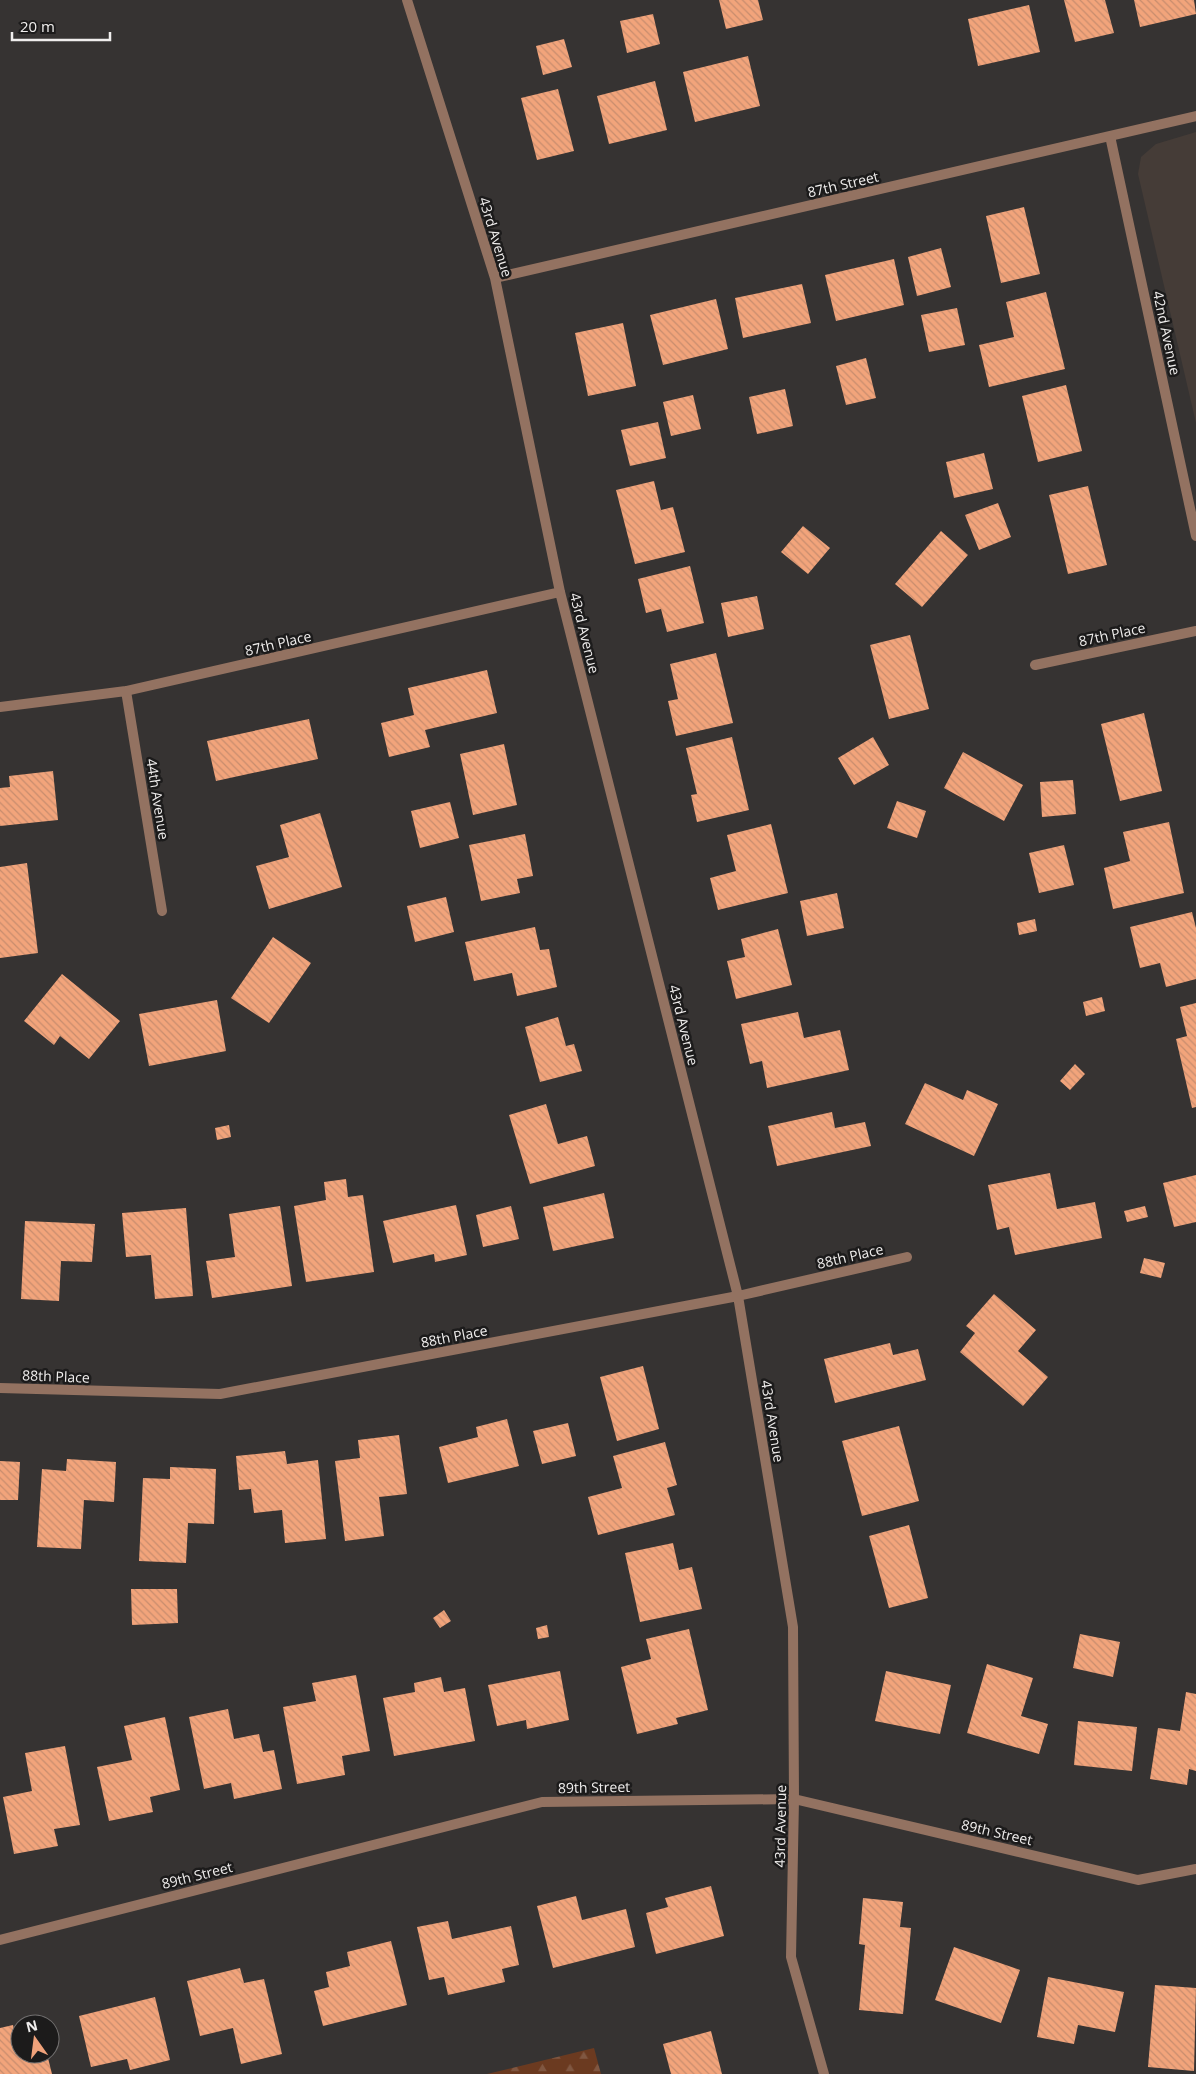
<svg xmlns="http://www.w3.org/2000/svg" width="1196" height="2074" font-family="'Open Sans',sans-serif">
<defs>
<pattern id="forest-firs" width="22" height="20" patternUnits="userSpaceOnUse" patternTransform="scale(1.25)"><rect width="22" height="20" fill="#6b3a20"/><path d="M5 1l3.5 6h-7zM16 11l3.5 6h-7z" fill="#805741"/></pattern>
<pattern id="building-back-hatch" width="6" height="6" patternUnits="userSpaceOnUse" patternTransform="scale(1.25)"><rect width="6" height="6" fill="#f2a47b"/><path d="M-1 5l2 2M0 0l6 6M5-1l2 2" fill="none" stroke="#c88d6e"/></pattern>
</defs>
<rect width="100%" height="100%" fill="#363332"/>
<!-- built -->
<path fill="#453c37" d="M1196 132V423L1138 174 1141 157 1156 144Z"/>
<!-- forest -->
<path fill="url(#forest-firs)" d="M594 2048 601 2074H487Z"/>
<!-- building -->
<path fill="url(#building-back-hatch)" d="M719 0H758L763 20 726 29Z
M1064 0H1105L1114 33 1075 42Z
M1134 0H1194L1196 14 1140 27Z
M1029 5 1040 52 978 66 968 19Z
M653 14 660 44 627 53 620 21Z
M564 39 572 67 543 75 536 46Z
M748 56 760 106 695 122 683 72Z
M655 81 667 130 609 144 597 96Z
M558 89 574 151 537 160 521 98Z
M1024 207 1040 274 1001 283 986 216Z
M941 248 951 287 917 296 908 257Z
M894 259 904 305 836 321 825 275Z
M802 284 811 323 743 338 735 298Z
M1046 292 1065 369 989 387 979 345 1014 337 1006 302Z
M716 299 728 349 663 365 650 315Z
M957 308 965 345 929 352 921 315Z
M623 323 636 386 588 396 575 333Z
M866 358 876 398 846 405 836 366Z
M1066 385 1082 451 1038 462 1022 396Z
M785 389 793 426 757 434 749 397Z
M693 395 701 429 671 436 663 402Z
M658 422 666 458 630 466 621 430Z
M984 453 993 489 954 498 946 462Z
M654 481 661 510 673 507 685 552 635 564 616 490Z
M1088 486 1107 565 1068 574 1049 495Z
M998 503 1011 537 979 550 965 515Z
M803 526 830 548 808 574 781 552Z
M941 531 968 555 922 607 895 584Z
M690 566 704 623 667 632 661 609 646 613 638 579Z
M757 596 764 629 728 637 721 603Z
M910 635 929 709 889 719 870 645Z
M716 653 733 723 676 736 668 701 678 699 670 664Z
M487 670 497 713 425 730 430 747 389 757 381 723 414 715 408 688Z
M1144 713 1162 791 1120 801 1101 724Z
M309 719 318 759 216 781 207 741Z
M732 737 749 810 697 822 691 795 697 794 686 748Z
M873 737 889 765 854 785 838 758Z
M504 744 517 805 473 815 460 754Z
M963 752 1023 785 1004 821 944 788Z
M53 771 58 820 0 826V788L10 787 9 776Z
M1073 780 1076 814 1042 817 1040 782Z
M897 801 926 811 917 838 887 828Z
M450 802 459 838 420 848 411 811Z
M320 813 342 887 269 909 256 866 289 857 280 825Z
M1169 822 1184 893 1113 909 1104 868 1130 861 1123 832Z
M771 824 788 893 718 910 710 878 736 871 727 835Z
M525 834 533 876 517 879 520 893 481 901 469 845Z
M1064 845 1074 885 1039 893 1029 853Z
M27 863 38 953 0 958V867Z
M837 893 844 928 807 936 800 901Z
M446 897 454 932 415 942 407 906Z
M1192 912 1196 928V979L1166 987 1160 963 1140 968 1130 927Z
M1035 919 1037 931 1019 935 1017 923Z
M535 927 540 950 549 949 557 987 517 996 512 973 474 981 465 942Z
M778 929 792 985 736 999 727 961 745 957 741 939Z
M273 937 311 963 269 1023 231 998Z
M62 974 120 1021 89 1059 60 1036 54 1045 24 1021Z
M1102 997 1105 1011 1086 1016 1083 1002Z
M217 1000 226 1051 149 1066 139 1014Z
M1196 1003V1107L1192 1108 1176 1039 1187 1036 1180 1007Z
M798 1012 804 1038 840 1030 849 1070 767 1088 762 1061 750 1064 741 1024Z
M558 1017 566 1046 574 1044 582 1071 540 1082 525 1027Z
M1075 1064 1085 1074 1070 1090 1060 1081Z
M925 1083 963 1100 967 1090 998 1104 974 1156 905 1124Z
M546 1104 558 1144 587 1136 595 1166 530 1184 509 1115Z
M832 1112 835 1128 865 1122 871 1146 777 1166 768 1126Z
M229 1125 231 1137 217 1140 215 1128Z
M1050 1173 1057 1209 1095 1202 1102 1238 1015 1255 1009 1227 997 1230 988 1185Z
M1196 1175V1222L1174 1227 1163 1183Z
M346 1179 348 1197 363 1195 374 1272 306 1282 294 1206 326 1200 324 1182Z
M604 1193 614 1238 553 1251 543 1207Z
M456 1205 467 1255 435 1262 434 1254 393 1263 383 1221Z
M280 1206 292 1286 212 1298 206 1261 235 1257 229 1214Z
M511 1206 519 1239 483 1247 476 1215Z
M1145 1206 1148 1217 1127 1222 1124 1211Z
M186 1208 193 1296 155 1299 151 1255 126 1257 122 1213Z
M25 1221 95 1224 92 1262 61 1261 59 1301 21 1299Z
M1144 1258 1165 1263 1161 1278 1140 1273Z
M994 1294 1036 1330 1018 1351 1048 1377 1023 1406 960 1352 975 1333 966 1326Z
M890 1343 893 1355 918 1349 926 1380 835 1403 824 1359Z
M643 1366 659 1429 617 1441 600 1377Z
M507 1419 519 1466 448 1483 439 1447 478 1437 476 1427Z
M568 1423 576 1456 542 1464 533 1431Z
M899 1426 919 1501 862 1516 842 1441Z
M399 1435 407 1494 379 1497 384 1536 345 1541 335 1461 360 1458 358 1440Z
M665 1442 677 1485 667 1488 675 1515 598 1535 588 1497 622 1488 613 1456Z
M285 1451 287 1464 318 1460 326 1539 285 1543 282 1510 254 1513 251 1489 239 1490 236 1456Z
M67 1459 116 1462 114 1502 84 1500 81 1549 37 1547 42 1469 66 1471Z
M0 1461 20 1462 18 1500H0Z
M170 1467 216 1469 214 1524 188 1523 186 1563 139 1561 143 1478 170 1479Z
M909 1525 928 1598 889 1608 869 1536Z
M673 1543 679 1570 692 1567 702 1609 640 1622 625 1553Z
M131 1589H177L178 1623 132 1625Z
M444 1610 451 1621 440 1628 433 1618Z
M547 1625 549 1637 538 1639 536 1628Z
M689 1629 708 1710 676 1718 678 1724 637 1734 621 1667 651 1659 646 1639Z
M1080 1634 1120 1642 1113 1677 1073 1668Z
M987 1664 1033 1678 1021 1716 1048 1724 1039 1754 967 1733Z
M560 1671 569 1720 527 1729 526 1720 497 1726 488 1685Z
M886 1671 951 1685 940 1734 875 1721Z
M356 1675 370 1751 342 1756 345 1775 297 1784 283 1707 316 1701 312 1683Z
M441 1677 444 1692 465 1688 475 1741 394 1756 383 1698 415 1692 414 1683Z
M1186 1692 1196 1694V1771L1189 1769 1187 1785 1150 1779 1158 1728 1180 1731Z
M228 1709 234 1739 259 1734 263 1752 274 1750 282 1789 234 1799 231 1783 204 1789 189 1717Z
M165 1717 180 1790 150 1797 153 1812 109 1821 97 1767 132 1760 124 1726Z
M1078 1721 1137 1727 1132 1771 1074 1765Z
M65 1746 80 1825 54 1829 58 1846 14 1854 3 1797 32 1791 25 1753Z
M711 1886 724 1936 656 1954 646 1913 668 1907 665 1898Z
M576 1896 582 1920 626 1909 635 1947 553 1968 537 1906Z
M863 1898 903 1902 900 1927 911 1928 903 2014 859 2010 865 1945 859 1944Z
M448 1921 452 1939 511 1926 519 1965 502 1969 505 1982 448 1995 444 1977 429 1980 417 1927Z
M391 1941 407 2005 323 2026 314 1991 329 1987 326 1972 350 1966 347 1952Z
M954 1947 1020 1970 1001 2023 935 2000Z
M240 1968 244 1983 264 1979 282 2054 241 2064 233 2028 200 2036 187 1981Z
M1048 1977 1124 1992 1115 2032 1078 2025 1074 2044 1037 2037Z
M1155 1985 1196 1988 1194 2071 1148 2067Z
M155 1997 170 2060 130 2070 127 2059 91 2067 79 2016Z
M13 2025 17 2042 20 2041V2054H47L52 2074H0V2028Z
M711 2031 722 2074H671L663 2044Z"/>
<g fill="none" stroke-linecap="round" stroke-linejoin="round">
<!-- street -->
<path stroke="#937261" stroke-width="10" d="M407 0 495 278 560 592 738 1296 793 1627 794 1799 791 1957 824 2074
M1110 136 1196 536
M495 278 1196 116
M1035 665 1196 631
M126 691 162 911
M0 707 126 691 560 592
M0 1388 220 1394 738 1296 907 1257
M0 1940 542 1802 794 1799 1138 1880 1196 1869"/>
</g>
<g text-anchor="middle" dominant-baseline="central" stroke-width="5" stroke-linejoin="round" paint-order="stroke">
<!-- street labels -->
<g font-size="14" fill="#f0eeed" stroke="#1c1b1b">
<text transform="translate(843 184) rotate(-13)">87th Street</text>
<text transform="translate(496 237) rotate(73)">43rd Avenue</text>
<text transform="translate(1167 333) rotate(78)">42nd Avenue</text>
<text transform="translate(585 633) rotate(76)">43rd Avenue</text>
<text transform="translate(1112 634) rotate(-12)">87th Place</text>
<text transform="translate(278 643) rotate(-13)">87th Place</text>
<text transform="translate(158 799) rotate(81)">44th Avenue</text>
<text transform="translate(684 1025) rotate(76)">43rd Avenue</text>
<text transform="translate(850 1256) rotate(-13)">88th Place</text>
<text transform="translate(454 1336) rotate(-11)">88th Place</text>
<text transform="translate(56 1376) rotate(2)">88th Place</text>
<text transform="translate(773 1421) rotate(81)">43rd Avenue</text>
<text transform="translate(594 1787) rotate(-1)">89th Street</text>
<text transform="translate(780 1826) rotate(-89)">43rd Avenue</text>
<text transform="translate(997 1832) rotate(13)">89th Street</text>
<text transform="translate(197 1875) rotate(-14)">89th Street</text>
</g>
</g>
<!-- north arrow -->
<g transform="translate(35 2039) rotate(346)"><circle r="24" fill="#1c1b1b" stroke="#716f6f"/>
<path d="M0-4L9 19L0 12L-9 19Z" fill="#f0a27a"/>
<text y="-8" font-size="14" font-weight="bold" text-anchor="middle" fill="#f0eeed">N</text>
</g>
<!-- scale -->
<path d="M12 32v8h98v-8" fill="none" stroke="#f0eeed" stroke-width="2.5"/>
<text x="20" y="32" font-size="15" fill="#f0eeed" stroke="#1c1b1b" stroke-width="4" paint-order="stroke">20 m</text>
</svg>
